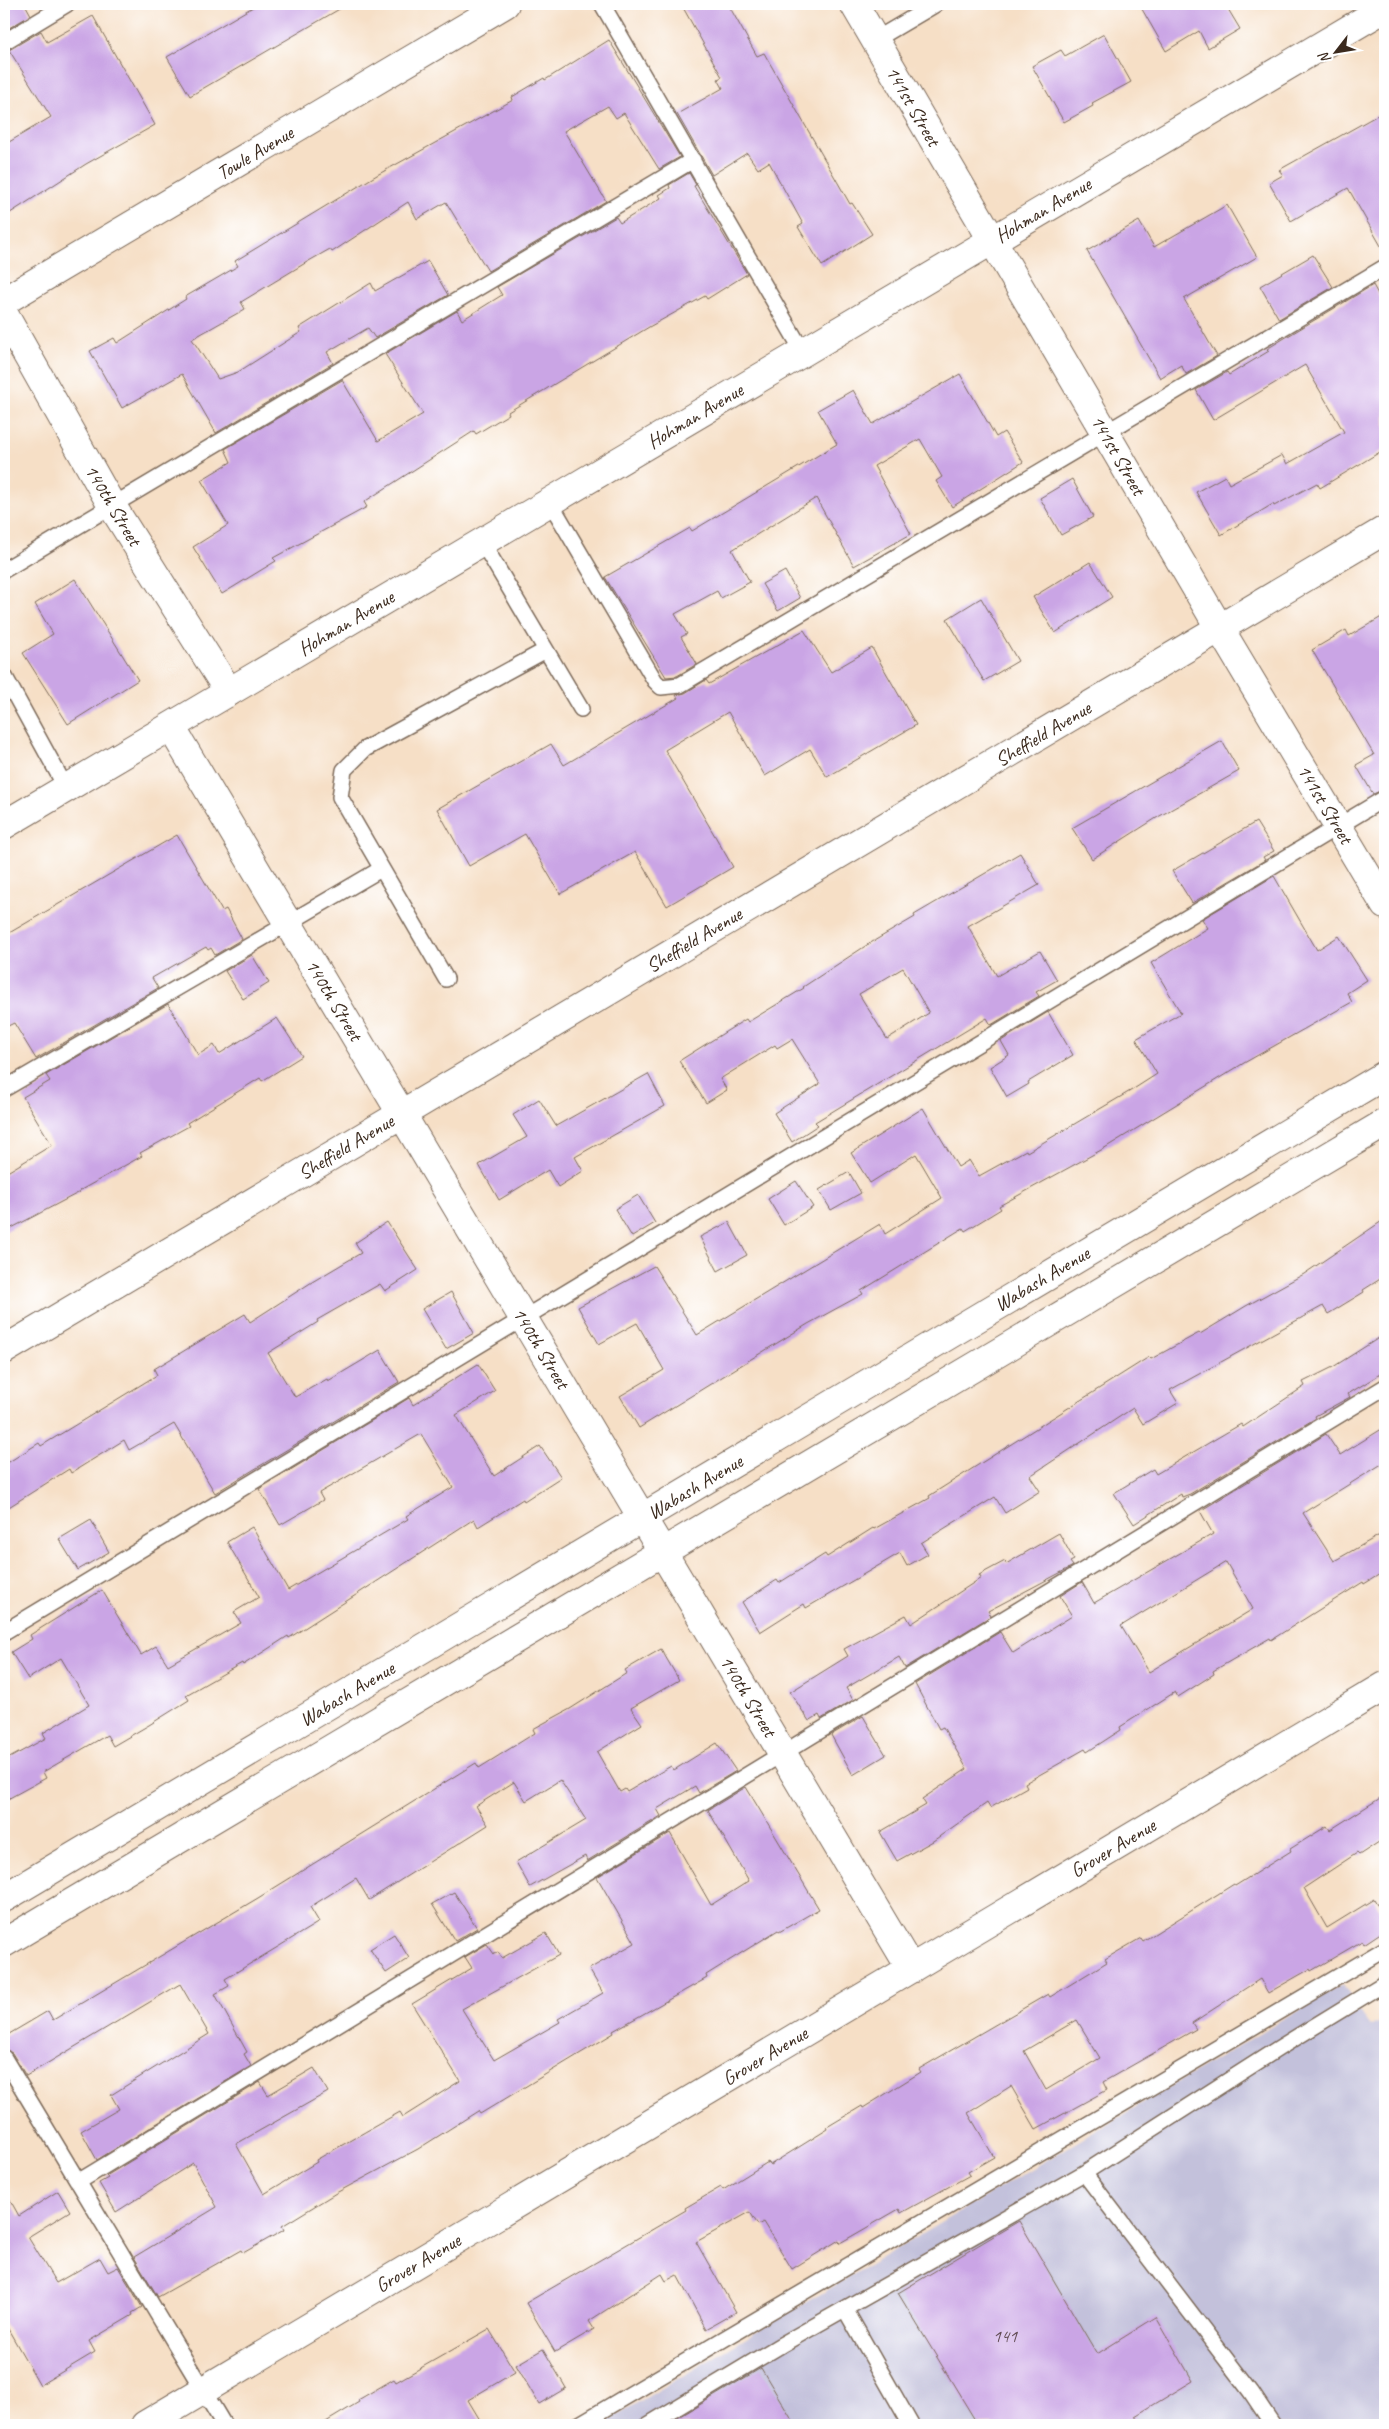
<svg xmlns="http://www.w3.org/2000/svg" width="1389" height="2429" font-family="Caveat,sans-serif">
<rect width="100%" height="100%" fill="#fff"/>
<filter id="ink" filterUnits="userSpaceOnUse"><feTurbulence type="fractalNoise" baseFrequency=".02" numOctaves="2"/><feDisplacementMap in="SourceGraphic" scale="10" xChannelSelector="R" yChannelSelector="G"/><feConvolveMatrix kernelMatrix="1 2 1 2 8 2 1 2 1" color-interpolation-filters="sRGB"/></filter>
<filter id="wash" filterUnits="userSpaceOnUse"><feTurbulence type="fractalNoise" baseFrequency=".0096" numOctaves="4" result="noise"/><feDisplacementMap in="SourceGraphic" scale="20" xChannelSelector="R" yChannelSelector="G"/><feGaussianBlur stdDeviation="1.12" result="paint"/><feColorMatrix in="noise" values="0 0 0 0 0 0 0 0 0 0 0 0 0 0 0 0 0 1.4 0 .05"/><feComposite in="paint" operator="in"/></filter>
<g filter="url(#wash)">
<rect width="100%" height="100%" fill="#f6dfc6"/>
<!-- industrial -->
<path fill="#c3c1db" d="M1343 1984 1371 2027 1385 2019V2425H600Z"/>
<g id="blocks">
<!-- building -->
<path fill="#caa5e5" fill-rule="evenodd" d="M4 4H25L31 15 4 31Z
M258 4H348L190 96 167 57Z
M681 4H728L757 56 764 53 850 204 852 203 872 234 822 266 798 227 803 224 769 162 758 169 747 153 712 175 677 114 723 88 718 79 722 77Z
M1139 4H1225L1240 29 1208 48 1199 31 1166 51Z
M93 16 155 125 86 164 4 217V145L51 117 9 50 41 31 47 42Z
M1104 34 1131 82 1092 103 1093 106 1064 122 1032 66 1061 50 1065 56Z
M609 40 680 157 659 169 624 113 616 118 608 106 564 131 606 201 488 271 446 202 417 219 408 202 332 252 330 249 307 262 241 302 245 309 192 339 218 379 238 372 301 332 299 328 371 283 375 291 428 261 448 295 375 338 368 328 327 352 333 363 216 433 182 374 122 408 90 351 114 338 117 343 186 299 185 297 238 266 235 261 377 175 513 100 512 97 544 78 545 80Z
M1385 111V253L1348 188 1291 221 1269 183 1283 175 1279 170Z
M689 173 696 185 694 186 747 274 707 299 705 296 649 327 508 412 509 414 476 434 474 431 364 502 367 507 273 558 276 561 222 594 193 547 228 525 201 480 231 462 225 449 342 380 378 441 423 414 385 354 457 311 462 320 502 295 497 287 616 217 620 223 661 198 659 195 670 188 669 185Z
M1227 205 1257 257 1184 299 1217 356 1186 374 1181 365 1160 378 1087 251 1139 221 1154 247Z
M1313 255 1333 287 1279 319 1260 286Z
M1373 285 1385 307V449L1320 488 1317 483 1274 506 1273 504 1221 535 1196 492 1225 476 1229 484 1282 455 1287 464 1344 432 1305 365 1213 420 1196 390 1227 372 1229 375 1269 351 1267 349 1288 336Z
M960 374 996 437 1004 432 1023 462 952 507 936 481 942 477 920 439 874 466 911 534 854 566 816 498 732 550 750 582 721 598 717 591 675 614 687 634 681 637 697 664 677 676 666 677 605 577 690 528 692 531 837 444 818 410 853 390 873 424Z
M1072 479 1093 517 1061 535 1040 498Z
M1090 562 1112 597 1055 633 1033 597Z
M785 571 800 598 778 611 762 584Z
M75 579 138 680 68 724 23 653 53 634 35 604Z
M981 598 1018 661 984 681 947 619Z
M1385 615V789L1373 794 1356 765 1374 755 1312 650 1346 630 1349 636Z
M804 630 831 672 872 648 916 725 827 777 810 749 765 776 728 712 665 750 733 867 667 906 635 852 560 894 525 834 469 866 437 809 551 744 564 765 678 698 676 695 685 693 706 680 709 684Z
M1222 741 1239 771 1158 817 1092 859 1072 828Z
M1256 822 1274 851 1263 857 1265 860 1192 903 1172 871Z
M177 835 222 911 226 909 242 939 215 955 211 948 208 950 206 947 152 978 158 988 36 1059 14 1023 4 1028V936Z
M1020 853 1039 885 968 926 997 976 1040 951 1057 980 1036 992 1039 996 991 1025 987 1018 815 1122 818 1125 792 1142 774 1113 820 1084 792 1039 777 1048 775 1045 720 1079 727 1090 706 1103 679 1061 746 1019 748 1022 804 988 803 987 867 945 915 917 914 915ZM903 968 929 1013 887 1039 859 994Z
M1274 876 1317 950 1339 936 1367 980 1347 993 1352 1002 1244 1063 1103 1149 999 1206 1001 1209 965 1231 963 1228 861 1291 863 1294 808 1324 639 1428 620 1396 664 1370 637 1323 599 1344 578 1307 654 1266 697 1335 880 1224 885 1234 942 1198 916 1154 870 1183 851 1153 923 1108 958 1167 969 1160 979 1176 1026 1150 1027 1152 1132 1090 1157 1074 1136 1039 1181 1013 1151 963 1208 928 1202 919Z
M252 955 269 983 243 999 225 971Z
M168 1004 198 1055 214 1045 219 1054 277 1018 302 1056 262 1081 260 1078 187 1123 189 1126 140 1153 142 1156 79 1191 80 1192 4 1232V1174L52 1145 23 1097 50 1081 46 1075Z
M1048 1012 1073 1055 1028 1082 1029 1084 1007 1097 990 1067 1009 1055 1001 1041Z
M648 1074 665 1106 575 1157 583 1171 558 1187 548 1170 499 1200 479 1165 527 1137 513 1115 539 1099 556 1126Z
M849 1172 861 1193 831 1210 819 1190Z
M796 1181 813 1207 784 1225 768 1199Z
M638 1195 655 1223 632 1237 615 1209Z
M1385 1219V1276L1363 1290 1364 1292 1328 1314 1323 1306 1170 1390 1178 1403 1143 1424 1133 1408 1030 1476 1040 1491 1005 1513 995 1497 921 1543 928 1554 907 1566 900 1553 806 1608 804 1604 760 1632 742 1602 777 1580 779 1583 825 1554 827 1557 873 1528 874 1529 930 1498 929 1496 1149 1357 1151 1359 1199 1333 1200 1334 1246 1306 1304 1274Z
M387 1222 418 1270 385 1291 380 1284 317 1320 318 1322 268 1353 295 1397 327 1379 328 1381 380 1350 399 1382 215 1493 174 1424 129 1450 124 1440 71 1473 69 1469 4 1510V1465L39 1443 41 1446 157 1375 154 1369 245 1314 250 1322 312 1282 361 1253 355 1243Z
M729 1222 747 1255 718 1271 700 1237Z
M451 1292 474 1333 446 1349 422 1309Z
M1385 1334V1371L1348 1394 1350 1397 1315 1416 1316 1418 1190 1494 1182 1497 1181 1494 1134 1524 1114 1493 1153 1469 1156 1474 1241 1424 1243 1427 1305 1386 1303 1382 1333 1367Z
M478 1364 495 1391 456 1415 494 1476 540 1446 561 1477 524 1501 523 1499 478 1527 474 1519 289 1638 288 1636 243 1665 242 1663 186 1695 189 1700 149 1725 113 1746 107 1735 43 1772 46 1778 4 1801V1761L46 1738 43 1733 89 1705 61 1658 28 1679 11 1652 32 1639 30 1635 102 1590 141 1655 156 1646 168 1665 241 1623 234 1612 259 1597 227 1542 252 1527 288 1590 408 1519 406 1516 453 1487 421 1434 319 1493 323 1500 280 1525 259 1489 409 1398 413 1405Z
M1385 1427V1462L1303 1513 1334 1561 1385 1532V1571L1364 1584 1363 1582 1271 1640 1270 1638 1213 1671 1214 1674 1178 1697 1175 1692 1120 1727 1121 1730 1087 1752 1085 1749 1025 1783 1027 1787 990 1808 987 1803 933 1841 897 1861 880 1832 926 1805 922 1799 967 1769 943 1727 939 1729 915 1684 1000 1632 1013 1653 1072 1616 1060 1596 1082 1582 1094 1603 1213 1534 1200 1511 1326 1434 1340 1455ZM1226 1562 1253 1609 1149 1672 1121 1626Z
M91 1520 109 1552 78 1570 59 1539Z
M1059 1533 1074 1560 1070 1562 1073 1566 988 1611 991 1616 905 1668 899 1657 846 1688 853 1700 821 1719 819 1715 809 1721 790 1692 848 1656 844 1649 906 1615 911 1624 981 1578 979 1575 1005 1561 1006 1564Z
M661 1649 679 1680 631 1708 642 1724 597 1752 620 1792 625 1789 627 1792 671 1766 674 1770 717 1743 736 1771 699 1793 695 1786 657 1809 661 1816 587 1861 585 1856 530 1887 516 1862 586 1820 560 1780 526 1801 514 1782 476 1806 488 1825 369 1900 356 1878 310 1907 319 1922 225 1979 229 1986 215 1994 247 2052 244 2054 251 2066 97 2160 81 2131 119 2109 111 2095 209 2034 180 1984 26 2076 12 2053 4 2049V2037L48 2011 53 2020 258 1898 476 1763 479 1768 535 1733 533 1729 570 1709 627 1673 625 1670Z
M863 1716 886 1755 853 1775 831 1735Z
M746 1787 819 1909 779 1932 778 1930 706 1975 707 1978 613 2031 614 2033 480 2114 478 2111 418 2149 336 2193 282 2226 284 2230 243 2253 241 2250 158 2297 134 2257 217 2207 193 2163 116 2212 99 2183 108 2178 106 2176 260 2082 268 2095 314 2068 328 2092 236 2144 264 2194 317 2162 316 2160 400 2112 403 2117 460 2081 412 2004 472 1968 465 1957 487 1944 494 1954 498 1952 502 1958 546 1933 559 1955 462 2009 494 2060 560 2022 558 2019 603 1993 589 1969 635 1943 597 1877 670 1833 711 1905 749 1881 708 1810Z
M1385 1795V1838L1359 1855 1357 1853 1304 1888 1327 1928 1374 1899 1385 1917V1930L1364 1944 1362 1941 1311 1971 1310 1969 1268 1993 1260 1979 1192 2023 1196 2029 1103 2082 1107 2090 1036 2129 1011 2086 968 2113 994 2157 968 2172 970 2175 901 2213 899 2209 840 2243 839 2240 792 2269 763 2222 758 2225 750 2212 696 2242 736 2312 706 2329 677 2275 666 2281 662 2274 589 2321 594 2329 555 2352 526 2303 686 2210 685 2208 721 2187 723 2190 768 2162 770 2165 828 2129 827 2127 862 2106 863 2108 921 2072 919 2069 1048 1994 1050 1997 1107 1962 1105 1959 1141 1938 1143 1941 1234 1884 1235 1886 1291 1851 1290 1849 1327 1826 1330 1830ZM1077 2020 1100 2058 1046 2090 1024 2051Z
M454 1892 477 1928 455 1941 432 1904Z
M394 1934 409 1958 386 1973 370 1949Z
M4 2189 19 2216 58 2191 70 2211 28 2237 56 2283 100 2258 108 2272 118 2267 142 2307 132 2313 133 2315 89 2341 95 2352 40 2385 4 2322Z
M1019 2221 1097 2354 1156 2317 1193 2381 1135 2416 1141 2425H978L898 2293Z
M489 2329 515 2372 468 2400 483 2425H321L359 2402 358 2400 394 2379 396 2382Z
M543 2349 566 2388 539 2404 516 2365Z
M761 2368 795 2425H666Z"/>
</g>
</g>
<g filter="url(#ink)">
<use href="#blocks" fill-opacity="0" stroke="#7c6959" stroke-width="1"/>
<g fill="none" stroke-linecap="round" stroke-linejoin="round">
<defs>
<path id="lane" d="M602 4 803 352
M875 40 936 4
M4 42 67 4
M550 502 655 681 661 687 680 685 1385 267
M482 542 581 709
M4 570 693 160
M4 675 66 788
M446 979 340 797 344 770 365 749 546 650
M4 1089 381 869
M4 1632 1385 798
M4 2058 224 2425
M78 2182 1385 1387
M845 2309 911 2425
M578 2425 1385 1949
M648 2425 781 2345 1084 2173
M1273 2425 1251 2392 1084 2173 1279 2048 1385 1983"/>
<path id="street" d="M854 4 1220 629 1385 905
M4 301 505 4
M4 314 112 506 229 692
M171 727 911 1969
M4 1898 1385 1075
M4 1943 1385 1123
M145 2425 1385 1686"/>
<path id="secondary" d="M4 825 1385 8
M4 1350 1385 530"/>
</defs>
<!-- lane casing -->
<use href="#lane" stroke="#7c6959" stroke-width="18"/>
<!-- street casing -->
<use href="#street" stroke="#7c6959" stroke-width="30"/>
<!-- secondary casing -->
<use href="#secondary" stroke="#7c6959" stroke-width="30"/>
<!-- lane -->
<use href="#lane" stroke="#fff" stroke-width="15"/>
<!-- street -->
<use href="#street" stroke="#fff" stroke-width="28"/>
<!-- secondary -->
<use href="#secondary" stroke="#fff" stroke-width="28"/>
</g>
</g>
<g text-anchor="middle" dominant-baseline="central" stroke-width="4" stroke-linejoin="round" paint-order="stroke">
<!-- number labels -->
<g font-size="18" fill="#5f4950">
<text x="1005" y="2336">141</text>
</g>
<!-- street labels -->
<g font-size="20" fill="#3b2a1e" stroke="#fff">
<text transform="translate(913 106) rotate(60)">141st Street</text>
<text transform="translate(255 153) rotate(-31)">Towle Avenue</text>
<text transform="translate(1043 210) rotate(-31)">Hohman Avenue</text>
<text transform="translate(695 416) rotate(-31)">Hohman Avenue</text>
<text transform="translate(1118 455) rotate(60)">141st Street</text>
<text transform="translate(113 505) rotate(59)">140th Street</text>
<text transform="translate(346 623) rotate(-31)">Hohman Avenue</text>
<text transform="translate(1043 734) rotate(-31)">Sheffield Avenue</text>
<text transform="translate(1325 804) rotate(59)">141st Street</text>
<text transform="translate(694 940) rotate(-31)">Sheffield Avenue</text>
<text transform="translate(334 1000) rotate(59)">140th Street</text>
<text transform="translate(346 1147) rotate(-31)">Sheffield Avenue</text>
<text transform="translate(1042 1279) rotate(-31)">Wabash Avenue</text>
<text transform="translate(541 1348) rotate(59)">140th Street</text>
<text transform="translate(695 1487) rotate(-31)">Wabash Avenue</text>
<text transform="translate(347 1694) rotate(-31)">Wabash Avenue</text>
<text transform="translate(748 1696) rotate(59)">140th Street</text>
<text transform="translate(1113 1848) rotate(-31)">Grover Avenue</text>
<text transform="translate(765 2056) rotate(-31)">Grover Avenue</text>
<text transform="translate(418 2263) rotate(-31)">Grover Avenue</text>
</g>
</g>
<!-- margin -->
<rect width="1389" height="2429" fill="none" stroke="#fff" stroke-width="20"/>
<!-- north arrow -->
<g transform="translate(1336 52) rotate(239)" stroke="#ffffff" stroke-width="4" paint-order="stroke">
<path d="M0-4L9 19L0 12L-9 19Z" fill="#3b2a1e"/>
<text y="-8" font-size="14" font-weight="bold" text-anchor="middle" fill="#3b2a1e">N</text>
</g>
</svg>
